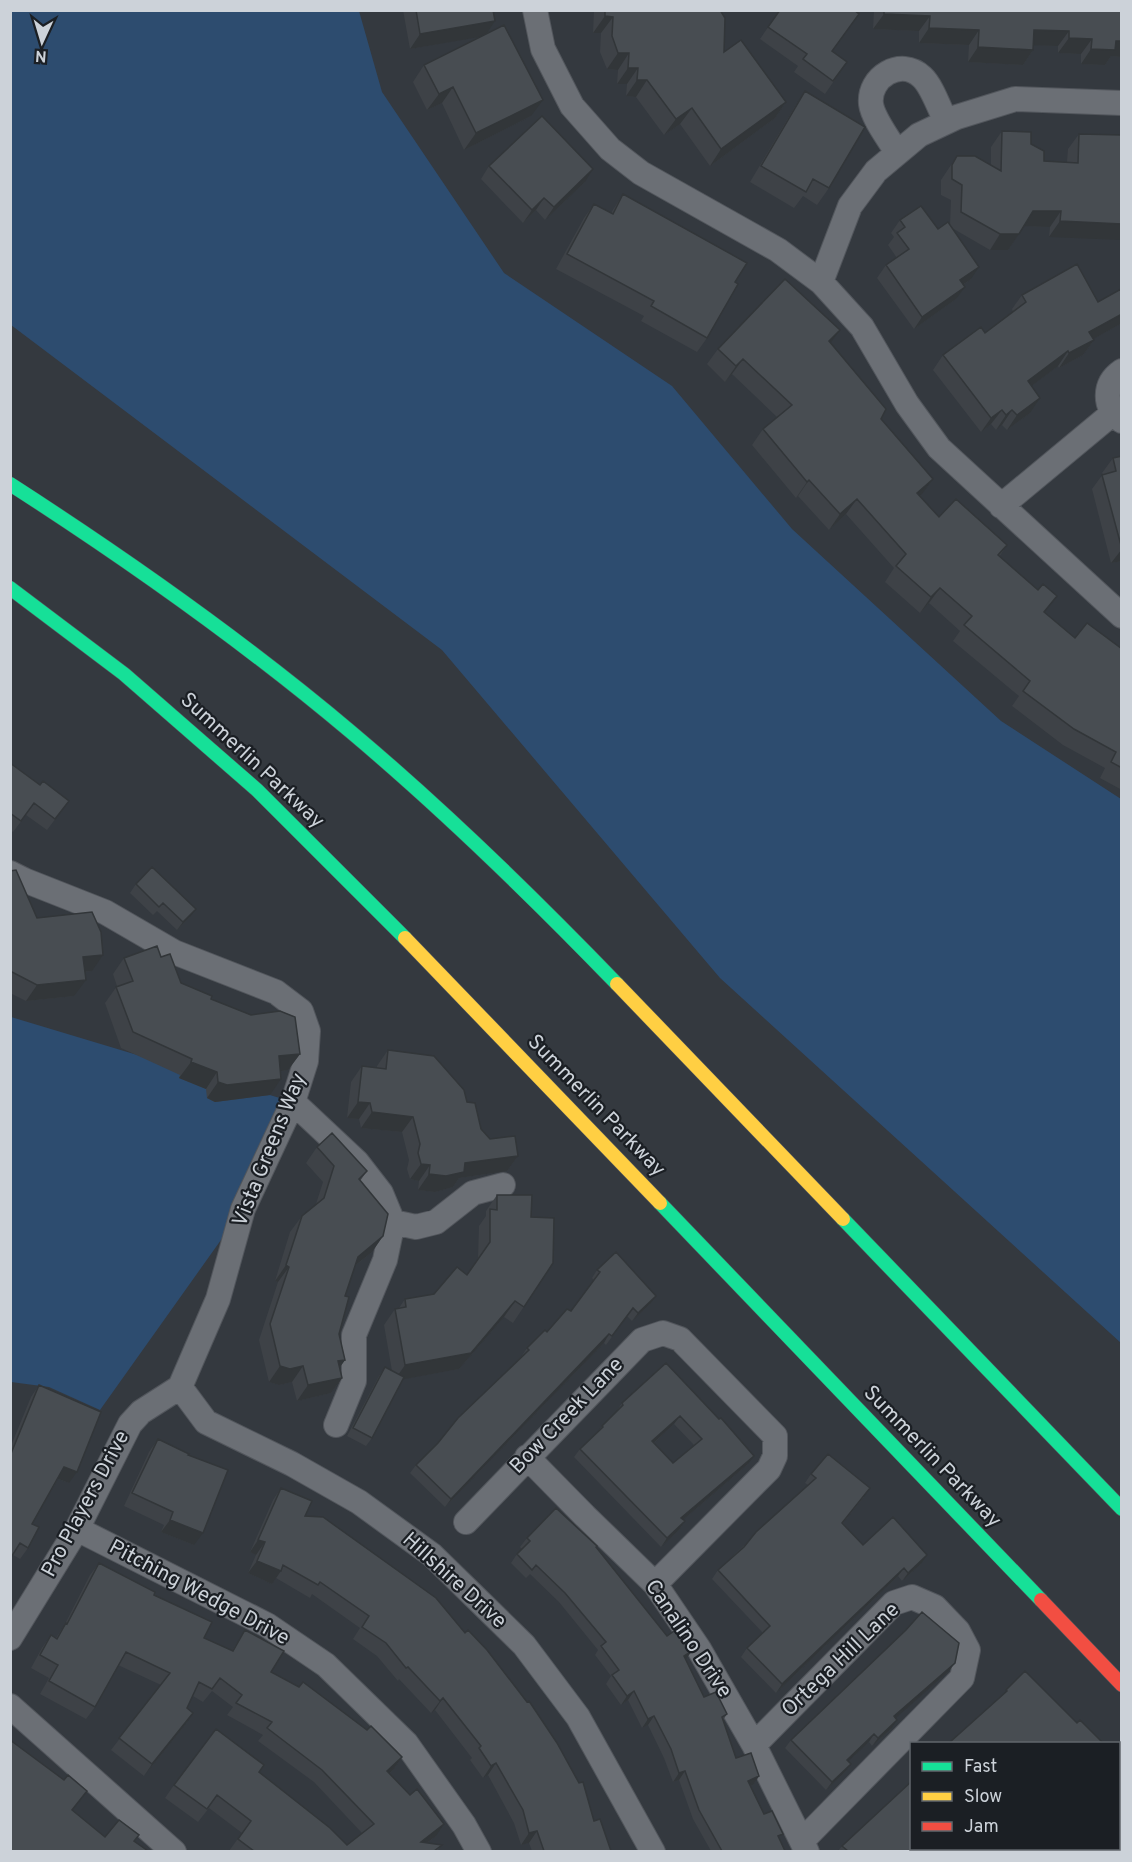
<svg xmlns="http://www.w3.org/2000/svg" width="1132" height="1862" font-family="Overpass,sans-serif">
<rect width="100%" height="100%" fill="#34393f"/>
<!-- green -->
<path fill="#2d4c6f" d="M11 10 359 11 382 92 504 273 672 386 792 529 1001 721 1121 799V1343L720 978 442 650 11 325Z
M11 1017 293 1102 243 1209 100 1410 49 1387 11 1382Z"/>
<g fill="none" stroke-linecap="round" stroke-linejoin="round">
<defs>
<path id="street" d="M535 10 543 49 572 106 610 149 641 173 778 250 821 282 862 327 907 404 939 448 1122 616
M897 153C890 140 873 119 871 104 868 77 901 57 922 77 932 86 940 110 946 122
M821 282 850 206 876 171 919 135 957 117 1015 99 1122 103
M1122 371C1103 384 1103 407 1122 421
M1001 506 1113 413
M10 873 24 880 105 912 174 952 276 992 301 1011 308 1031 306 1061 293 1102 243 1209 218 1299 180 1387
M293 1102 357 1162 381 1193 393 1222 385 1260 354 1335V1381L336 1425
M393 1222 416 1227 436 1222 473 1193 503 1185
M180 1387 206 1422 292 1464 359 1502 432 1555 524 1645 578 1717 653 1852
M527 1457 585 1516 655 1584 699 1649 754 1745 807 1852
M466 1522 642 1340 663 1333 680 1339 775 1436V1456L769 1469 655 1584
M77 1529 267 1625 326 1665 406 1743 464 1825 479 1852
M10 1638 77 1529 130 1424 141 1412 180 1387
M10 1706 174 1852
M754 1745 894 1603 912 1597 935 1607 958 1631 968 1650 962 1678 802 1841
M1118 1811 1122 1812
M1061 1852 1065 1848"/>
<path id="fast" d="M10 484C128 560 243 641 351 732 445 811 532 896 617 984
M10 588 124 674 257 790 405 938
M660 1203 1041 1600
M843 1219 1122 1509"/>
<path id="slow" d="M405 938 660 1203
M617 984 843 1219"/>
<path id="jam" d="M1041 1600 1122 1685"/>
</defs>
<!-- street casing -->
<use href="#street" stroke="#52565c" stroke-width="26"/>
<!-- fast casing -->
<use href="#fast" stroke="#52565c" stroke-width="15"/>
<!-- slow casing -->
<use href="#slow" stroke="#52565c" stroke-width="15"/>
<!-- jam casing -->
<use href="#jam" stroke="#52565c" stroke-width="15"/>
<!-- street -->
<use href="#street" stroke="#6b6f75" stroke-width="24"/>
<!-- fast -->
<use href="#fast" stroke="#16e098" stroke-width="14"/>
<!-- slow -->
<use href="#slow" stroke="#ffcf43" stroke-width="14"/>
<!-- jam -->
<use href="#jam" stroke="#f24e42" stroke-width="14"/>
</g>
<!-- wall -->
<path fill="#3e4247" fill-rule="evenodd" d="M403 10H493L486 34 531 116 464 150 442 103 427 110 413 82 424 65 482 36 410 49Z
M594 10H720L724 52 786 102 775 118 710 166 680 124 664 135 636 97 626 96 627 84H617L618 70 607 69 600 52 601 33H593Z
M780 10 847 62 825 94 794 72 798 66 760 39Z
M874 10H1122V57L1111 56 1105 65 1081 64V54L1058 53V46L1034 45 1033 50 1023 65 968 62 969 45 919 43V31L873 29Z
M805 91 829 188 817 205 803 196 794 208 750 182 794 108Z
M1002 131 1031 144 1044 161 1067 162 1068 149 1079 134 1122 135 1049 237 1050 227 1024 226 1008 250H990L952 228 971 279 963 285 956 299 914 329 877 278 886 265 897 258 888 245 894 237 891 233 900 220 938 229 950 226 951 200 941 195V180L957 156 991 165V147Z
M489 166 585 182 545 220 536 210 523 223 481 179Z
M623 194 735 282 707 338 697 352 641 321 644 316 556 269 584 218 594 204 611 213Z
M1022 295 1098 302 1122 323 1093 339 1094 340 1083 355 1059 368 1058 366 1031 386 1030 413 1007 430 1002 425 996 430 991 424 981 432 933 370 943 355 985 333 1013 312 1012 309Z
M831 343 881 419 933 479 920 496 939 517 1007 545 999 557 1045 613 1075 638 1122 649V790L1100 778 1105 768 1063 745 1012 706 1019 696 953 641 960 631 929 603 920 613 885 582 894 568 846 514 829 530 798 496 796 498 752 445 763 429 777 417 732 374 725 382 707 364 718 349Z
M1122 456V561L1111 563 1092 489 1103 474 1102 473 1113 458Z
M10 763 40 785 69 801 47 830 26 815 13 832 10 830Z
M10 871 37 918 92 971 85 972 74 996 26 1001 10 993Z
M136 884 190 917 177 930 157 911 153 915 130 893Z
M161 957 181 983 211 999 300 1054 288 1070 280 1071 270 1095 215 1102 207 1098 206 1089 179 1078 180 1075 121 1048 105 1003 117 986 113 974 124 958Z
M388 1050 467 1102 481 1129 490 1139 518 1156 507 1171 459 1178 453 1187 435 1192 418 1190 419 1181 410 1179 407 1169 409 1160 402 1132 361 1128 359 1119 347 1118 351 1082 362 1066 377 1068V1066Z
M317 1147 367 1171 360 1181 383 1236 372 1252 355 1266 345 1296 339 1334 345 1360 340 1367 342 1378 331 1393 297 1401 292 1382 279 1385 269 1382 259 1340 278 1282 275 1281 290 1232 302 1216 316 1204 323 1182 306 1163Z
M497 1195 531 1217 553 1263 513 1323 504 1317 459 1369 403 1379 372 1438 366 1446 347 1436 379 1376 385 1367 392 1371 384 1325 395 1309 399 1308 405 1299 434 1294 467 1275 478 1258 479 1226 486 1216V1211Z
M597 1270 650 1304 632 1321 627 1316 606 1345 604 1343 445 1507 410 1473 416 1465 521 1357 527 1348 571 1311 594 1280 592 1278Z
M666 1363 748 1464 683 1520 685 1521 679 1530 661 1547 574 1457 580 1449 597 1433 602 1426 616 1412 622 1403ZM674 1424 694 1445 673 1463 654 1443Z
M39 1385 69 1483 58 1479 32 1524 28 1548 20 1559 13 1555 10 1559V1448L31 1397Z
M158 1439 188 1455 194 1545 161 1532 164 1525 124 1506 149 1452Z
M811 1474 864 1497 843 1523 863 1545 921 1564 902 1581 898 1576 776 1693 741 1657 747 1648 763 1633 712 1579 718 1570 808 1485 805 1483Z
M281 1488 305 1516 594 1821 611 1851H532L529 1843 521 1845 514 1823 488 1775 483 1778 470 1760 472 1758 435 1710 431 1713 399 1679 398 1681 377 1656 353 1639 360 1628 312 1594 310 1598 276 1578 272 1584 248 1573 256 1555 250 1552 273 1500Z
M527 1538 596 1548 685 1660 704 1697 727 1714 723 1720 736 1758 759 1776 753 1785 751 1786 764 1814 785 1851H711L693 1819 679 1780 673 1782 664 1758 648 1725 642 1728 628 1700 621 1705 606 1684 611 1676 595 1655 598 1650 559 1602 530 1574 526 1578 511 1563 517 1554 522 1549 520 1547Z
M99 1563 154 1595 204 1638 232 1651 245 1630 271 1672 402 1757 393 1770 389 1774 436 1836 427 1843 442 1845 437 1851H229L242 1833 209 1808 198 1822 165 1798 174 1785 259 1772 347 1845 362 1833 314 1782 258 1741 263 1735 227 1715 233 1707 212 1691 203 1702 193 1696 187 1708 193 1713 184 1726 144 1776 111 1750 161 1685 118 1665 95 1707 86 1719 40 1694 49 1678 31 1668 42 1648 51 1635 56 1638 65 1624 90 1575Z
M949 1671 895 1718 891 1729 872 1746 869 1742 848 1761 851 1764 845 1772 826 1790 785 1748 791 1740Z
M842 1846 1039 1849 1037 1851H838Z"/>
<!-- shaded-wall -->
<path fill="#323639" d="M884 14 930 16 919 31 873 29Z
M605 16 613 17 601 33H593Z
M495 21 485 36 410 49 420 34Z
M929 28 979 30 969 45 919 43Z
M1034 30 1069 31 1058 46 1024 45Z
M1069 38 1092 39 1081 54 1058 53Z
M1116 41H1122V57L1111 56 1105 65 1081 64 1091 49Z
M978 47 1033 50 1023 65 968 62Z
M618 53H629L618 70 607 69Z
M628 68H638L627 84H617Z
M637 80H647L636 97 626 96Z
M453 87 442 103 427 110 439 94Z
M543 100 531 116 464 150 476 133Z
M786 102 775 118 710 166 721 149Z
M692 108 680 124 664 135 676 119Z
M593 169 585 182 545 220 554 207Z
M544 198 536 210 523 223 532 210Z
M1033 211H1061L1050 227 1022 226Z
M1060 221 1122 224V240L1049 237Z
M1000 234H1019L1008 250H990Z
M979 267 971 279 951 293 960 280Z
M965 287 956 299 914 329 922 317Z
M1122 314V323L1079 347 1089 332Z
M840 330 829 345V341Z
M1094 340 1083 355 1059 368 1069 353Z
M1068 351 1058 366 1018 396 1028 381Z
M743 359 732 374 725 382 736 366Z
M1040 398 1030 413 1007 430 1017 415Z
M1002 410 991 424 981 432 991 418Z
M1012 410 1002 425 996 430 1006 415Z
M933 479 922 494 906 508 917 493Z
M809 480 798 496 796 498 807 482Z
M857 499 846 514 829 530 840 514Z
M1122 549V561L1111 563Z
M940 588 929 603 920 613 931 597Z
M196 909 190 917 177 930 183 922Z
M103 955 92 971 72 973 83 957Z
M86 980 74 996 26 1001 37 985Z
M300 1054 288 1070 267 1073 279 1056Z
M191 1062 217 1072 206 1089 179 1078Z
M281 1079 270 1095 215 1102 207 1098 218 1082Z
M358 1102 370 1103 359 1119 347 1118Z
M372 1112 413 1117 402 1132 361 1128Z
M518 1156 507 1171 459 1178 453 1187 435 1192 418 1190 429 1174 465 1163Z
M421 1164 430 1165 419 1181 410 1179Z
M383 1236 372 1252 347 1272 358 1257Z
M286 1265 289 1267 278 1282 275 1281Z
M656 1296 650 1304 632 1321 638 1313Z
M515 1301 504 1317 459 1369 394 1381 405 1365Z
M609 1334 604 1343 445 1507 451 1499Z
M345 1360 334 1375 338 1361Z
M280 1366H303L292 1382 279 1385 269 1382Z
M342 1378 331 1393 297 1401 308 1385Z
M680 1416 674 1424 646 1450 652 1441Z
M754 1456 748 1464 676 1526 681 1518Z
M64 1467 77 1472 69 1483 56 1478Z
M170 1520 203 1533 194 1545 161 1532Z
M685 1521 679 1530 661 1547 667 1538Z
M258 1540 265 1542 256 1555 250 1552Z
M927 1555 921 1564 902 1581 908 1573Z
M257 1561 281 1571 272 1584 248 1573Z
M904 1568 898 1576 776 1693 782 1684Z
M692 1651 686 1659 678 1665 684 1656Z
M955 1663 949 1671 888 1725 894 1716Z
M634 1691 628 1700 621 1705 627 1696Z
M443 1698 435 1710 431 1713 440 1701Z
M193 1713 184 1726 144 1776 152 1764Z
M654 1716 648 1725 642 1728 648 1719Z
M897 1720 891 1729 872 1746 878 1738Z
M874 1734 869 1742 841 1768 847 1760Z
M402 1757 393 1770 378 1784 387 1771Z
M496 1763 488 1775 483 1778 491 1766Z
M851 1764 845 1772 826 1790 832 1782Z
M685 1771 679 1780 673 1782 679 1773Z
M759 1776 753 1785 742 1789 748 1781Z
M444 1824 436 1836 416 1851 421 1842Z
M537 1831 529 1843 521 1845 529 1833Z"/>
<!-- building -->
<path fill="#484d52" stroke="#323639" stroke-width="1.5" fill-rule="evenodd" d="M416 10H493L495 21 420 34Z
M605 10H720L725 18 724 52 741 40 786 102 721 149 692 108 676 119 647 80H637L638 68H628L629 53H618L612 36 613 17 605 16Z
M780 10H854L859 14 832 51 847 62 833 81 803 59 807 54 768 27Z
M884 10H1122V41H1116L1115 50 1091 49 1092 39 1069 38V31L1034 30 1033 50 978 47 979 30 929 28 930 16 884 14Z
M504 25 543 100 476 133 453 87 439 94 424 65Z
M805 91 865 127 829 188 813 179 806 192 761 166Z
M542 116 593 169 554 207 544 198 532 210 489 166Z
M1002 131 1031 132V144L1044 151V161L1078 163 1079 134 1122 135V224L1060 221 1061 211H1033L1019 234H1000L961 212 962 185 952 179V165L957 156H975L1001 171Z
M623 194 747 263 735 282 738 284 707 338 651 306 654 301 567 254 594 204 613 214Z
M921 206 938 229 948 222 979 267 960 280 965 287 922 317 886 265 909 249 897 233 905 227 900 220Z
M1077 264 1098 302 1121 289 1122 314 1089 332 1094 340 1069 353 1068 351 1028 381 1040 398 1017 415 1012 410 1006 415 1002 410 991 418 943 355 981 327 985 333 1026 302 1022 295Z
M785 279 840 330 829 341 886 409 881 419 933 479 917 493 939 517 956 499 1007 545 998 555 1038 590 1043 584 1057 596 1044 612 1075 638 1087 623 1122 649V768L1111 762 1116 752 1074 729 1023 691 1030 681 964 625 972 616 940 588 931 597 896 566 906 554 857 499 840 514 809 480 807 482 763 429 792 405 743 359 736 366 718 349Z
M1122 456V549L1102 475 1116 471 1113 458Z
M10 763 40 785 43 781 69 801 55 819 34 803 21 821 10 813Z
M152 867 196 909 183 922 163 903 159 907 136 884Z
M16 870 37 918 92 912 101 932 103 955 83 957 86 980 37 985 10 971V871Z
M157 946 161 957 170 954 181 983 212 996 211 999 251 1015 280 1011 295 1017 300 1054 279 1056 281 1079 227 1085 218 1082 217 1072 191 1062 192 1059 133 1032 116 987 133 981 124 958Z
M388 1050 434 1056 464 1090 467 1102 475 1103 481 1129 490 1139 515 1136 518 1156 465 1163 464 1172 446 1176 429 1174 430 1165 421 1164 418 1153 420 1144 413 1117 372 1112 370 1103 358 1102 362 1066 386 1069Z
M332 1133 367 1171 359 1179 388 1214 383 1236 358 1257 345 1296 349 1297 339 1334 345 1360 338 1361 342 1378 308 1385 303 1366 290 1369 280 1366 270 1324 289 1267 286 1265 302 1216 324 1198 334 1166 317 1147Z
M497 1195H532L531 1217 554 1218 553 1263 524 1307 515 1301 471 1353 405 1365 395 1309 406 1307 405 1299 434 1294 457 1267 467 1275 490 1242V1209L497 1210Z
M616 1252 656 1296 638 1313 633 1308 612 1336 609 1334 451 1499 416 1465 438 1443 458 1418 529 1350 527 1348 545 1330 547 1332 567 1309 571 1311 600 1272 597 1270Z
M666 1363 719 1419 721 1418 754 1456 681 1518 685 1521 667 1538 580 1449 603 1427 602 1426 623 1405 622 1403ZM680 1416 702 1439 673 1463 652 1441Z
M385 1367 404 1377 372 1438 353 1428Z
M39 1385 101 1412 77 1472 64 1467 32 1524 39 1527 28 1548 20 1543 10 1559V1456Z
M158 1439 189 1454 188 1455 228 1470 203 1533 170 1520 173 1512 132 1493Z
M828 1454 870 1488 842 1523 863 1545 893 1517 927 1555 908 1573 904 1568 782 1684 747 1648 770 1626 718 1570 744 1547 756 1532 816 1478 811 1474Z
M281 1488 312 1501 305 1516 323 1517 436 1598 465 1633 468 1630 487 1650 527 1702 529 1701 557 1743 579 1783 583 1782 594 1821 600 1819 611 1851H544L537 1831 529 1833 523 1810 496 1763 491 1766 479 1748 481 1746 443 1698 440 1701 408 1667 406 1668 386 1643 362 1627 369 1616 320 1582 318 1585 283 1565 281 1571 257 1561 265 1542 258 1540Z
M556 1508 597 1546 596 1547 667 1636 677 1629 692 1651 684 1656 704 1697 716 1692 727 1714 722 1717 736 1758 751 1753 759 1776 748 1781 764 1814 772 1811 783 1834 778 1836 785 1851H722L699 1810 685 1771 679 1773 671 1749 654 1716 648 1719 634 1691 627 1696 612 1675 619 1670 601 1646 606 1642 565 1593 536 1565 532 1570 517 1554 530 1541 527 1538Z
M99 1563 155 1592 154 1595 212 1622 204 1638 233 1651 245 1630 284 1651 271 1672 299 1687 303 1682 367 1730 371 1726 402 1757 387 1771 410 1795 417 1789 444 1824 421 1842 442 1845 434 1851H254L238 1839 251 1821 217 1795 207 1809 174 1785 216 1729 264 1765 259 1772 330 1828 347 1845 374 1824 322 1770 267 1728 272 1722 236 1703 242 1695 220 1678 212 1689 199 1682 187 1708 193 1713 152 1764 119 1738 170 1673 126 1652 95 1707 49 1681 58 1665 40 1655 51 1635 57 1639 66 1623 67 1624Z
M922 1612 959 1643 955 1663 894 1716 897 1720 878 1738 874 1734 847 1760 851 1764 832 1782 791 1740 906 1630Z
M1025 1671 1077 1723 1080 1720 1103 1743H949L1007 1691 1006 1690Z
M10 1740 64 1780 68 1775 87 1791 72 1810 105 1837 119 1820 139 1835 134 1841 148 1851H10Z
M912 1781V1848L1039 1849 1036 1851H848L842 1846Z
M1120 1836 1122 1838V1851H1103L1107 1848H1119V1837Z"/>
<g text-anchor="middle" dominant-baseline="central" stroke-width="4.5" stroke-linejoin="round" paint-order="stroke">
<!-- street labels -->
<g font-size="21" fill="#ccd2d9" stroke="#1b1f24">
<text transform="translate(252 761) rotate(43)">Summerlin Parkway</text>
<text transform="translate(596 1106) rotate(46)">Summerlin Parkway</text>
<text transform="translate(270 1150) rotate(-68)">Vista Greens Way</text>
<text transform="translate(567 1416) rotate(-46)">Bow Creek Lane</text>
<text transform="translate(932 1457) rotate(46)">Summerlin Parkway</text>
<text transform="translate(86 1504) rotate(-62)">Pro Players Drive</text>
<text transform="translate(454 1581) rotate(42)">Hillshire Drive</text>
<text transform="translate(199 1593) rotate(28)">Pitching Wedge Drive</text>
<text transform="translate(688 1639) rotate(56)">Canalino Drive</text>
<text transform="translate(841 1660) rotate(-44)">Ortega Hill Lane</text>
</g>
</g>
<!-- border -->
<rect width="1132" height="1862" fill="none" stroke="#ccd2d9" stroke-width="24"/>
<!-- legend -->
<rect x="910" y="1742" width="210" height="108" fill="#1b1f24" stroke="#62676c" stroke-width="1.5"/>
<rect x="922" y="1762" width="30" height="9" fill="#16e098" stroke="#62676c" stroke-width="1.5"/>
<text x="964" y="1772" font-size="18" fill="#ccd2d9">Fast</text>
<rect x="922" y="1792" width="30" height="9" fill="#ffcf43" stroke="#62676c" stroke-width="1.5"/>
<text x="964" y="1802" font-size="18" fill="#ccd2d9">Slow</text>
<rect x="922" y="1822" width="30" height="9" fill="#f24e42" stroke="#62676c" stroke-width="1.5"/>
<text x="964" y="1832" font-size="18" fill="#ccd2d9">Jam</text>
<!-- north arrow -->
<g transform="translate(42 42) rotate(184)" stroke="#1b1f24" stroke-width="4.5" paint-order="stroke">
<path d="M0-4.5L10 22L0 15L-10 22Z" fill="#ccd2d9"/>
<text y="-9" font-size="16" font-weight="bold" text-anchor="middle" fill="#ccd2d9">N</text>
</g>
</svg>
